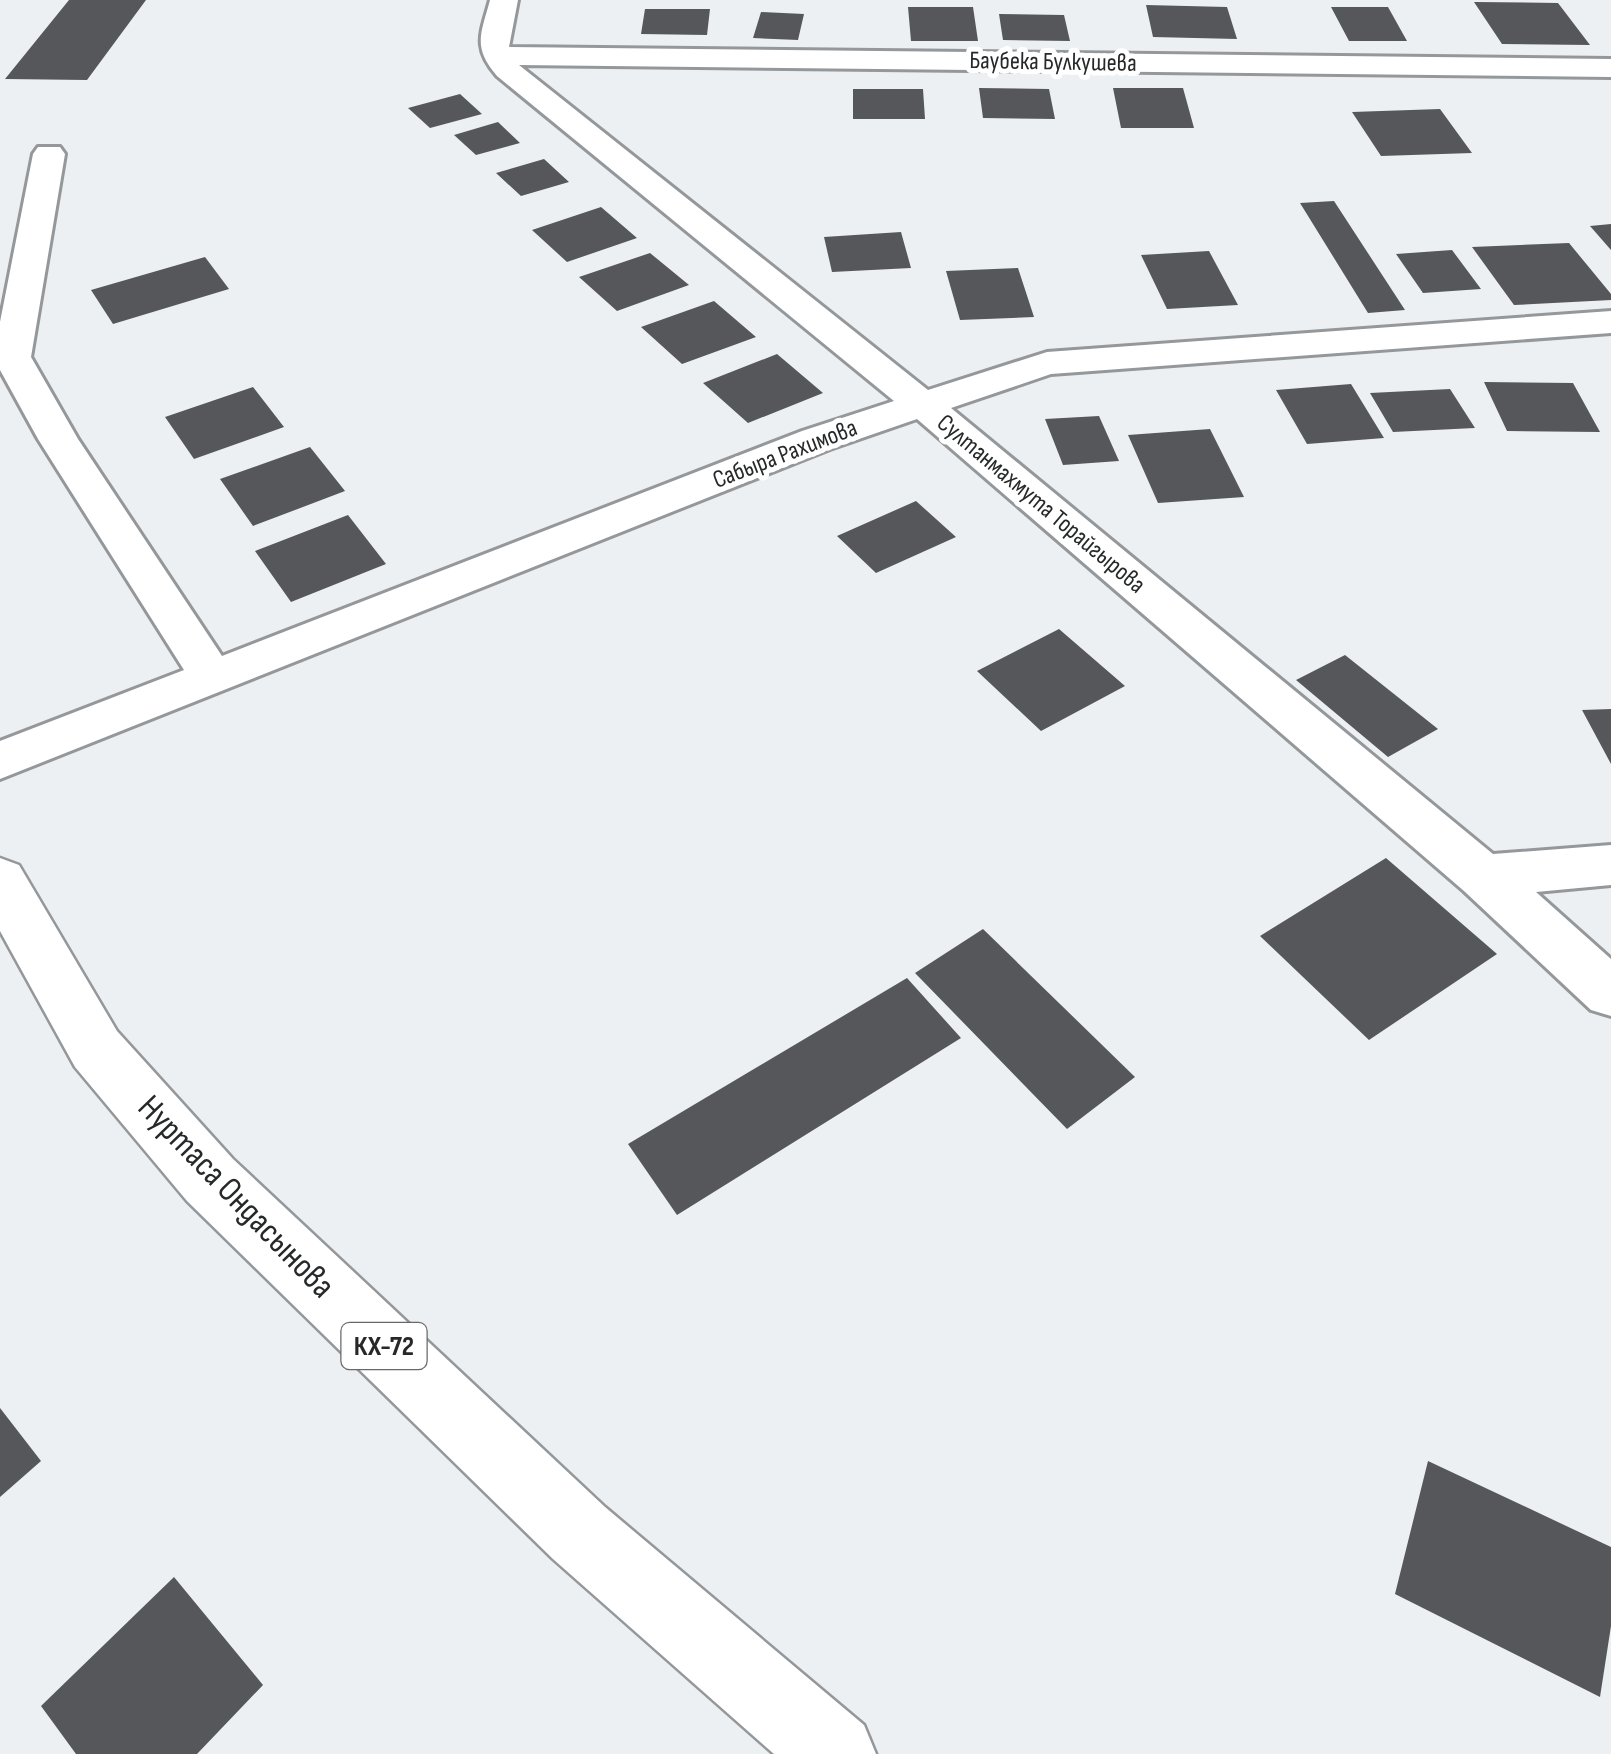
<svg xmlns="http://www.w3.org/2000/svg" width="1611" height="1754" font-family="'Sofia Sans Condensed',sans-serif">
<rect width="100%" height="100%" fill="#ecf0f3"/>
<!-- building -->
<path fill="#56575b" d="M69 0H146L87 80 5 79Z
M1474 2 1558 3 1590 45 1502 44Z
M1146 5 1227 7 1237 39 1153 37Z
M908 7H973L978 41H911Z
M1331 7H1388L1407 41H1349Z
M645 9H710L707 35 641 34Z
M761 12 804 14 798 40 753 38Z
M999 14 1064 15 1070 41 1003 40Z
M979 88 1049 89 1055 119 983 118Z
M1113 88H1183L1194 128H1121Z
M853 89H923L925 119H853Z
M460 94 482 114 430 128 408 108Z
M1440 109 1472 153 1381 156 1352 112Z
M498 122 520 143 476 155 454 135Z
M544 159 569 182 521 196 496 173Z
M1334 201 1405 310 1368 313 1300 203Z
M601 207 637 238 567 262 532 230Z
M1611 224V250L1590 226Z
M901 232 911 268 832 272 824 237Z
M1569 243 1611 294V300L1514 305 1472 247Z
M1452 250 1481 289 1423 293 1396 254Z
M1209 251 1238 305 1167 309 1141 255Z
M650 253 689 285 617 311 579 277Z
M205 257 229 289 113 324 91 290Z
M1018 268 1034 317 960 320 946 271Z
M714 301 756 337 682 364 641 327Z
M777 354 823 393 748 423 703 383Z
M1484 382 1573 383 1600 432 1507 431Z
M1351 384 1384 438 1307 444 1276 390Z
M253 387 284 427 194 459 165 417Z
M1450 389 1475 428 1393 432 1370 393Z
M1099 416 1119 461 1063 465 1045 419Z
M1210 429 1244 497 1158 503 1128 435Z
M310 447 345 491 253 526 220 479Z
M916 501 956 537 876 573 837 536Z
M348 515 386 564 291 602 255 551Z
M1059 629 1125 686 1041 731 977 671Z
M1345 655 1438 729 1388 757 1296 680Z
M1611 709V764L1582 710Z
M1386 858 1497 954 1369 1040 1260 936Z
M983 929 1135 1077 1067 1129 915 973Z
M907 978 961 1038 677 1215 628 1144Z
M0 1408 41 1461 0 1497Z
M1428 1461 1611 1547V1626L1600 1697 1395 1594Z
M174 1577 263 1685 197 1754H76L41 1706Z"/>
<g fill="none" stroke-linecap="round" stroke-linejoin="round">
<defs>
<path id="minor" d="M490 0H518L509 47 1611 59V77L519 65 928 390 1047 352 1611 311V333L1051 374 951 408 1493 854 1611 845V885L1536 892 1611 959V1016L1591 1010 1464 891 917 419 830 449 0 779V741L184 670 38 439 0 370V322L33 154 38 147H60L65 154 31 357 78 439 222 656 802 431 894 401 497 76C472 47 481 34 490 0Z"/>
<path id="primary" d="M0 858 19 865 117 1031 233 1159 605 1507 864 1725 876 1754H774L553 1559 187 1201 75 1067 0 931Z"/>
</defs>
<!-- minor casing -->
<use href="#minor" stroke="#94989b" stroke-width="6"/>
<!-- primary casing -->
<use href="#primary" stroke="#94989b" stroke-width="5"/>
<!-- minor -->
<use href="#minor" fill="#fff" fill-rule="evenodd"/>
<!-- primary -->
<use href="#primary" fill="#fff" fill-rule="evenodd"/>
</g>
<g text-anchor="middle" dominant-baseline="central" stroke-width="10" stroke-linejoin="round" paint-order="stroke">
<!-- far-street labels -->
<g font-size="25" fill="#272829" stroke="#fff">
<text transform="translate(1053 62) rotate(1)">Баубека Булкушева</text>
<text transform="translate(785 454) rotate(-21)">Сабыра Рахимова</text>
<text transform="translate(1041 504) rotate(40)">Султанмахмута Торайгырова</text>
</g>
<!-- shield labels -->
<rect fill="#fff" stroke="#686869" stroke-width="2.5" x="341.5" y="1323" width="85" height="46" rx="8"/>
<g font-size="28" font-weight="bold" fill="#272829">
<text x="384" y="1346">КХ-72</text>
</g>
<!-- near-street labels -->
<g font-size="35" fill="#272829" stroke="#fff">
<text transform="translate(236 1197) rotate(46)">Нуртаса Ондасынова</text>
</g>
</g>
</svg>
